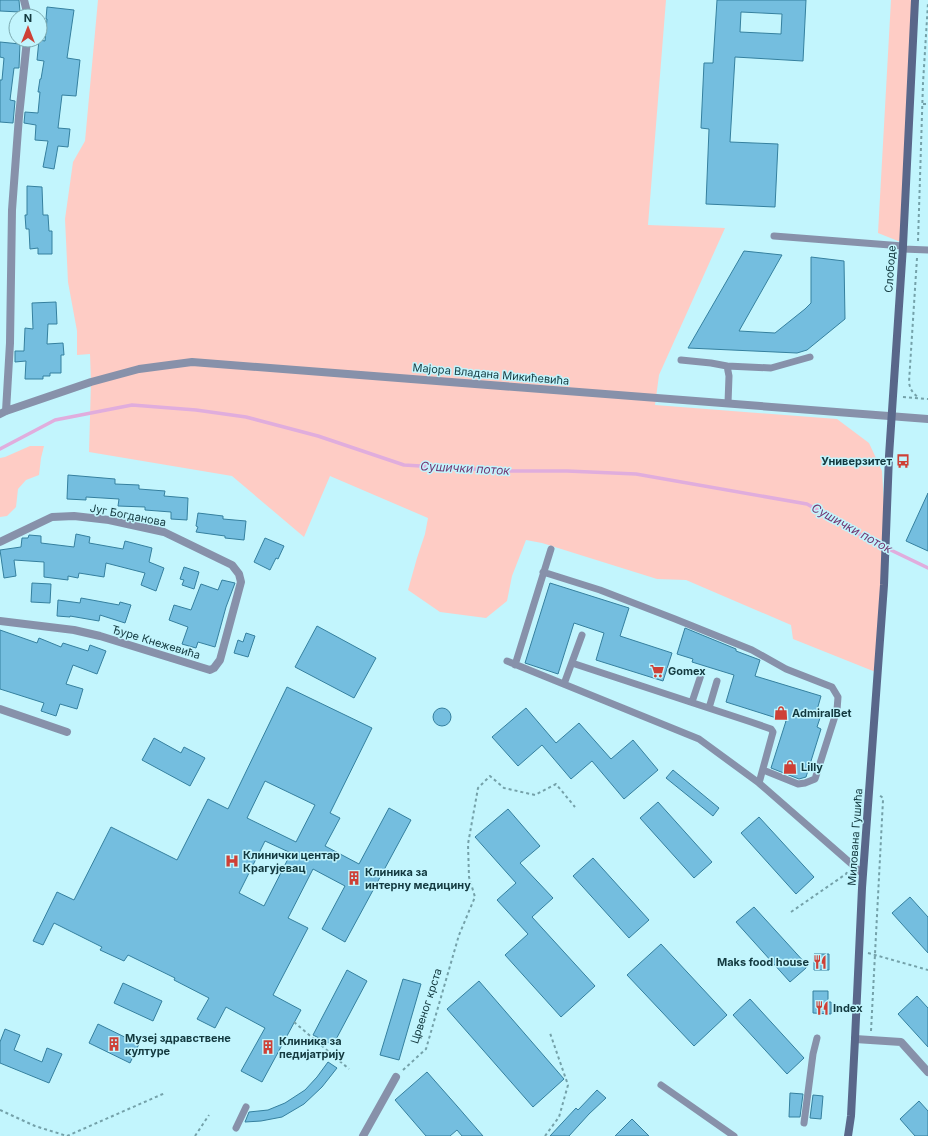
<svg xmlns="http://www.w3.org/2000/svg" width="928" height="1136" font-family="Inter,sans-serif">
<rect width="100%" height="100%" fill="#c2f5fd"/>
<!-- green -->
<path fill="#feccc5" d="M98 0H666L648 225 725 228 659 375 655 405 837 419 869 443 882 471 886 540 878 673 793 639 791 625 686 580 657 579 542 543 526 540 512 576 507 601 486 618 440 612 408 590 417 558 425 534 428 518 330 476 304 537 232 476 89 452 91 382 90 354 77 355V331L68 282 65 219 73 162 85 141Z
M891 0H915L903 243 878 233Z
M30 446H44L41 458 39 475 26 480 18 489 16 507 7 516 0 517V458L5 457Z"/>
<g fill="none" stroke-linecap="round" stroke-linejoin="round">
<!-- stream -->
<path stroke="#e0addd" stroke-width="3.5" d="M0 449 55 420 132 405 196 410 246 417 318 436 404 465 503 471H567L636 474 807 504 870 540 928 568"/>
</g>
<!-- building -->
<path fill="#74bedf" stroke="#35809f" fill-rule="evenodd" d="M0 0H19L20 12 0 11Z
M717 0H806L803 61 735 57 730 142 778 144 775 207 706 204 709 129 701 128 704 63H713ZM741 12 782 14 781 34 740 32Z
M47 7 74 10 67 58 80 60 76 96 62 95 58 128 70 129 68 147 58 146 54 169 43 167 48 141 35 140 36 125 24 123 25 112 38 113 40 92H38L40 79H41L44 61 37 60 39 40 45 41 47 19H46Z
M0 42 20 44 19 68H14L10 100 15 101 13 123 0 122V80H2L4 58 0 57Z
M27 186 42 187 43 215H48L49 231H52V254H38V248L30 249 29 229H26L25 215H27Z
M744 251 782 255 739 331 775 333 805 309 811 303V257L844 261 845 319 807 350 797 353 688 348Z
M56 302 57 324H48L47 344 63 343 64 355H61V373H50V376H43V379H25L26 361 15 362V351H24L25 328 33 329 32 303Z
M68 475 115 479V484L139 485V489L165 491 164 496 188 498 187 520 171 519V512L145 510V507L118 506 119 499 86 497V500L67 499Z
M928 493V551L906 541Z
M198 513 223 516V519L246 521 244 540 225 538V536L196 532 198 527 196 526Z
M76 534 90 537 89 543 123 549 125 541 152 548 149 562 164 568 156 591 141 585 145 573 106 563 104 577 79 573 78 578 68 576V580L44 577V562L14 560 16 576 4 578 0 550 21 547 22 538H28L29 535 41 536V543L74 547Z
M265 538 284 546 278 559 276 558 270 570 254 562Z
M184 567 199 572 194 589 182 585 184 580 180 579Z
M222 580 235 583 226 607 215 647 198 642 196 648 182 644 188 627 169 620 174 605 191 610 201 584 218 590Z
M32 583 51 584 50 603 31 602Z
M550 583 629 608 620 636 672 653 663 681 596 660 604 633 574 623 558 674 525 663Z
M81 598 119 605 120 602 131 605 125 623 100 615 99 621 70 616V617L57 616 58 600 80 603Z
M317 626 376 658 354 698 295 667Z
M685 628 736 649V651L760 660 755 676 821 696 815 717 820 718 817 727 821 729 806 777 799 779 771 768 786 721 726 702 734 675 692 662 693 659 677 654Z
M0 630 37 643 39 638 61 647 63 643 88 651 90 645 106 651 97 674 73 665 66 684 83 689 77 709 60 704 56 716 41 711 44 703 0 689Z
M246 633 255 636 248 657 234 653 238 640 243 642Z
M287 687 372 728 330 813 340 818 325 846 359 864 389 808 411 820 345 942 322 929 345 886 313 869 288 918 308 928 273 995 301 1010 262 1082 241 1071 265 1028 226 1007 215 1028 197 1019 209 998 174 980 175 978 128 955 124 961 100 950 102 947 54 923 43 945 33 941 57 892 74 900 111 827 177 860 208 799 228 809ZM265 781 315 805 296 842 247 818ZM265 841 291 853 264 906 239 893Z
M433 717a9 9 0 1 1 18 0a9 9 0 1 1-18 0Z
M526 708 556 743 579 723 611 759 633 740 658 770 624 799 592 761 571 779 542 745 518 766 492 737Z
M154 738 181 753 184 747 205 758 190 786 142 760Z
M673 770 719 808 713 816 666 778Z
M658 802 712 862 694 878 640 818Z
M508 809 540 846 520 863 553 898 532 917 595 986 561 1017 505 955 528 934 497 900 516 883 475 837Z
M759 817 814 877 796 894 741 833Z
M593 858 649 920 629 938 573 876Z
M910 897 928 917V953L892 913Z
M754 907 806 964V968L790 982 736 922Z
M661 944 727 1015 694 1046 627 975Z
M814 954H829V970H814Z
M347 970 367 981 333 1045 313 1035Z
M403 979 421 984 399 1060 380 1055Z
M479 981 564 1079 533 1107 447 1009Z
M123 983 162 1001 153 1021 114 1003Z
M813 991H828V1002H831V1014L813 1013Z
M917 996 928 1008V1047L898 1014Z
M750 999 804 1058 787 1074 733 1015Z
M98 1024 139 1044 130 1063 89 1043Z
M5 1029 20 1035 14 1050 42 1062 47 1048 62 1054 49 1083 0 1063V1042Z
M328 1062 337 1068 322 1087 304 1104 282 1117 261 1121 245 1122 249 1112 268 1110 285 1103 305 1090 317 1077Z
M427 1072 457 1106 483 1136H462L457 1130 450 1136H426L395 1100Z
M597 1090 606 1098 589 1114 569 1136H550L576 1108 578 1110Z
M790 1093 803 1094 800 1117H789Z
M813 1095 823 1096 821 1119 810 1118Z
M919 1101 928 1111V1136H915L900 1119Z
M632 1119 649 1136H615Z"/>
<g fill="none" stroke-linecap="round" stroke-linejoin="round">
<!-- path -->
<path stroke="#74a1a9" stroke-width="2" stroke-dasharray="3 3" stroke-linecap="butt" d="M923 104H928
M918 241 923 83 928 3
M917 258 909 382C910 390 913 393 919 398
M903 397 928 399
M791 912 846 874 847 872
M868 953 928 970
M294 1022 349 1069
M871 1031 883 800V798L878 794
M403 1070 426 1049 459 935 475 897 469 877 468 844 478 788 490 776 504 788 535 795 556 784 575 807
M0 1110 35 1126 67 1136
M67 1136 165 1093
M195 1136 209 1115
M545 1136 559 1117 568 1085 550 1033"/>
<!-- lane -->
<path stroke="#8791aa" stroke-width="7" d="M774 236 903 246
M903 249 928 250
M681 360 711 363 727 366 729 376 728 403
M727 366 771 368 810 357
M543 572 600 590 675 619 752 650 786 669 832 687 838 697 837 710 815 779 805 783 798 784 763 770
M507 661 699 739 759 783 863 874
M572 663 751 722 771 729 773 732 759 783
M515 665 551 549
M564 684 582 635
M692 702 701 675
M709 708 717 681
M661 1085 734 1136
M804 1123 813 1054 817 1038
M236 1128 246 1107"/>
<!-- street -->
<path stroke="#8791aa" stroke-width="8" d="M24 0 28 16
M6 411 10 343 12 210 19 116 27 40
M0 414 6 411 91 382 139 369 192 362 928 419
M0 542 52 517 74 516 109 520 164 532 232 565 239 574 241 582 220 660 214 668 210 670 100 636 74 630 0 621
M0 709 67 732
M855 1039 901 1042 928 1072
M363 1136 396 1077"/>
<!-- secondary -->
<path stroke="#59678a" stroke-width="8" d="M848 1136 851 1116 855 1039 862 888 884 585 889 456 903 246 915 0"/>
</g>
<!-- icons -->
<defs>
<symbol id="bus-bare" viewBox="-9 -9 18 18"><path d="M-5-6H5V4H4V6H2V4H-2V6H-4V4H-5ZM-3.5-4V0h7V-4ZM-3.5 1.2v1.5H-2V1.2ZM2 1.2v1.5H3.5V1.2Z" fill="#ce4036" stroke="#c2f5fd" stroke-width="2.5" paint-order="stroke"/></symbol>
<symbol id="supermarket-bare" viewBox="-9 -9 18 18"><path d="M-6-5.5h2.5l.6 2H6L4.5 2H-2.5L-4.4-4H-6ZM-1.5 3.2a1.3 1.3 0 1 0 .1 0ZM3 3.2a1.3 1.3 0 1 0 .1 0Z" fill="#ce4036" stroke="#c2f5fd" stroke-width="2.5" paint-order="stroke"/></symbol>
<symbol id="shop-bare" viewBox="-9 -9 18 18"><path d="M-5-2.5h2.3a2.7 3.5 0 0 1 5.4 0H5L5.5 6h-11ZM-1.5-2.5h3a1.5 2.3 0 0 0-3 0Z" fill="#ce4036" stroke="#c2f5fd" stroke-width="2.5" paint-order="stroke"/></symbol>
<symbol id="hospital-bare" viewBox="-9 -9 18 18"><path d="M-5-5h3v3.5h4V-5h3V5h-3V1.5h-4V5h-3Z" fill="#ce4036" stroke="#c2f5fd" stroke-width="2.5" paint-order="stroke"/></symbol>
<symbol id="building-bare" viewBox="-9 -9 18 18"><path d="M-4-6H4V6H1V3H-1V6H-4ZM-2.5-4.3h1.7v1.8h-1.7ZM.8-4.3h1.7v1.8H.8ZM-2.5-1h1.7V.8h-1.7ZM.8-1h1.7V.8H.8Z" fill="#ce4036" stroke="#c2f5fd" stroke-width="2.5" paint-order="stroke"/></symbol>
<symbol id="restaurant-bare" viewBox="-9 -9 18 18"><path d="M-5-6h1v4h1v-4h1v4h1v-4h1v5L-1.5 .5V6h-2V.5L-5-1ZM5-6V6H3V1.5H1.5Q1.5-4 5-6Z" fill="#ce4036" stroke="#c2f5fd" stroke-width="2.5" paint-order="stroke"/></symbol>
</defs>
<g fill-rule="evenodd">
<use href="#bus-bare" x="893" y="451" width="20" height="20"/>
<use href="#supermarket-bare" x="647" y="661" width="20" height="20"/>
<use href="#shop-bare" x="771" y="703" width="20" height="20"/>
<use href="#shop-bare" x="780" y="757" width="20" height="20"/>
<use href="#hospital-bare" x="222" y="851" width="20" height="20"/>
<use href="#building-bare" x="344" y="868" width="20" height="20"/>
<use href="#restaurant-bare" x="810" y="952" width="20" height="20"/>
<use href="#restaurant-bare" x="812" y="998" width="20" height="20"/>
<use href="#building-bare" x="104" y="1034" width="20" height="20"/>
<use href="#building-bare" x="258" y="1037" width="20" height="20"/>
</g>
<g text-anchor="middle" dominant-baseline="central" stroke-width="3" stroke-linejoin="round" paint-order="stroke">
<!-- street labels -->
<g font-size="11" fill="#13393f" stroke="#c2f5fd">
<text transform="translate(890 269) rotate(-86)">Слободе</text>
<text transform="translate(491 374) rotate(5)">Мајора Владана Микићевића</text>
<text transform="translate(128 515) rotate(11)">Југ Богданова</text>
<text transform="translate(156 642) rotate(17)">Ђуре Кнежевића</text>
<text transform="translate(855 837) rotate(-86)">Милована Гушића</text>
<text transform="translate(426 1006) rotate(-72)">Црвеног крста</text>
</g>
<!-- poi labels -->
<g font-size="11" font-weight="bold" fill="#13393f" stroke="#c2f5fd" text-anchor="start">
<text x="892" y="461" text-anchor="end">Универзитет</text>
<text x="668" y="671">Gomex</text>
<text x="792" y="713">AdmiralBet</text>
<text x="801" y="767">Lilly</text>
<text x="243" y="855">Клинички центар<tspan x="243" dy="13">Крагујевац</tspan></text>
<text x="365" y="872">Клиника за<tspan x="365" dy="13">интерну медицину</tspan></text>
<text x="809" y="962" text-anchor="end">Maks food house</text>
<text x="833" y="1008">Index</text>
<text x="125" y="1038">Музеј здравствене<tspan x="125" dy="13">културе</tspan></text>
<text x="279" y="1041">Клиника за<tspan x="279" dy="13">педијатрију</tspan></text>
</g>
<!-- water labels -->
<g font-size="12" font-style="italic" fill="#733772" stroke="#c2f5fd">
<text transform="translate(465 468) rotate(3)">Сушички поток</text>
<text transform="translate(852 528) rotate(29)">Сушички поток</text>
</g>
</g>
<!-- north arrow -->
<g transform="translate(28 28)"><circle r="19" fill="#c2f5fd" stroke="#7caab1"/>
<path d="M0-3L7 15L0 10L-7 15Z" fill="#ce4036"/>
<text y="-6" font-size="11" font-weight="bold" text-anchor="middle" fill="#13393f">N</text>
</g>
</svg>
